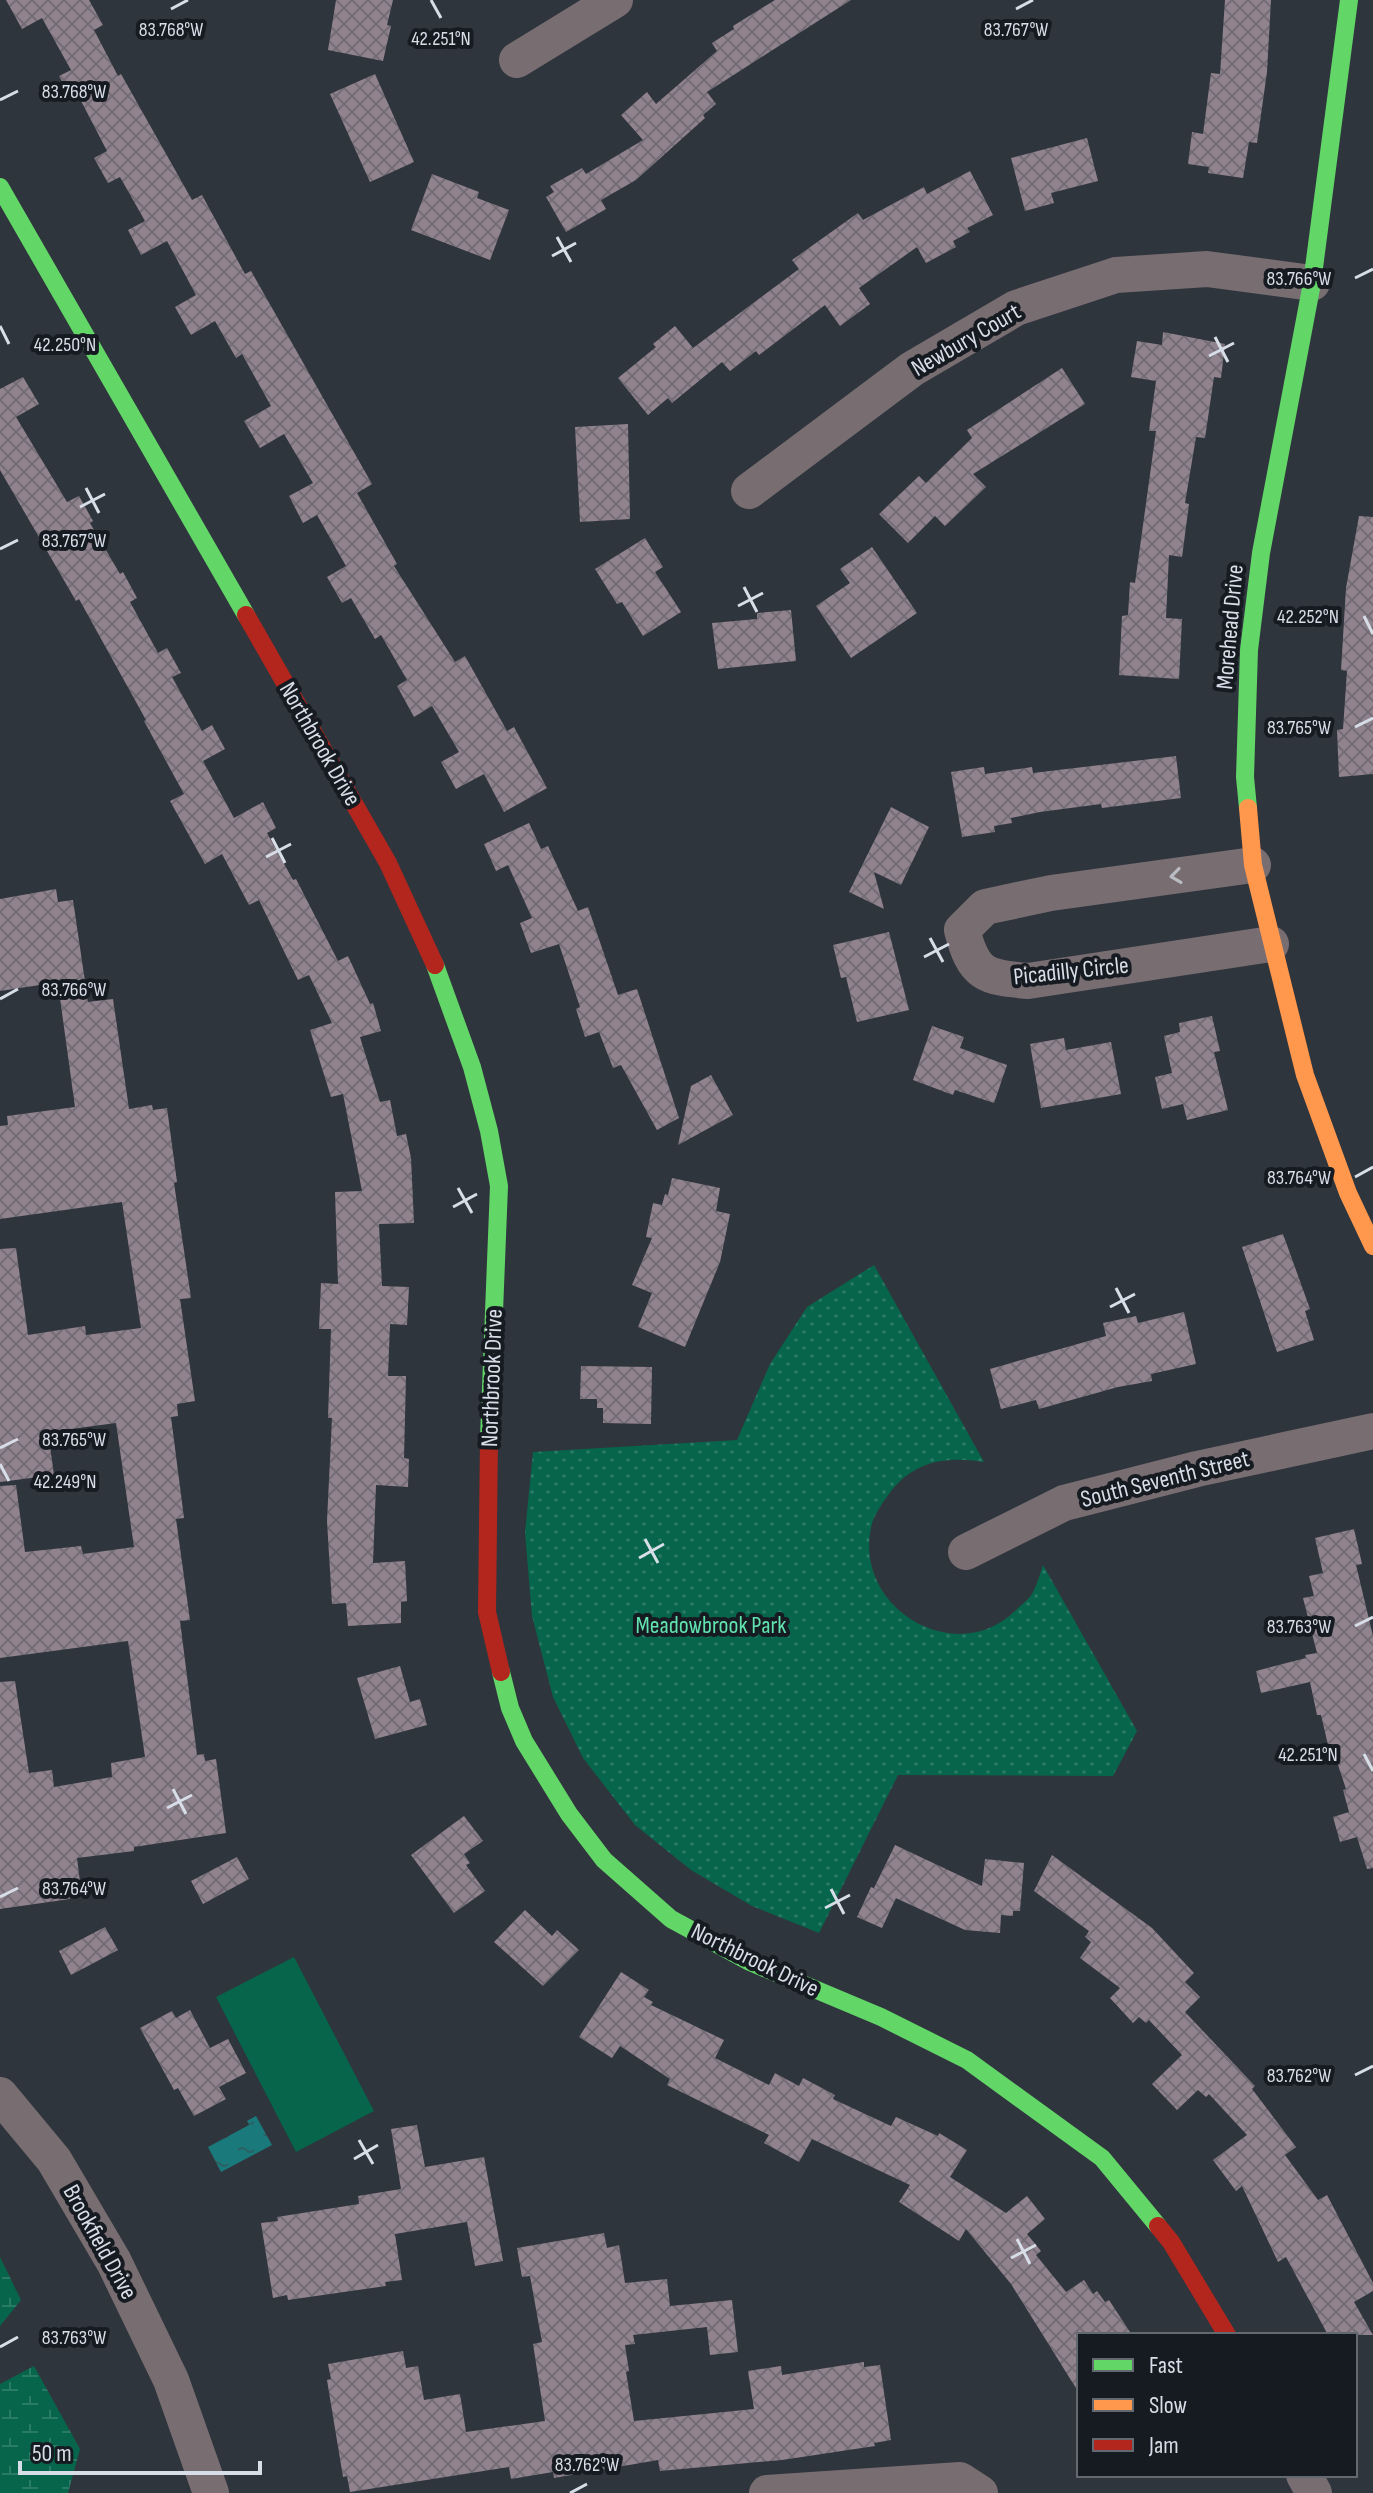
<svg xmlns="http://www.w3.org/2000/svg" width="1373" height="2493" font-family="'Sofia Sans Condensed',sans-serif">
<defs>
<pattern id="wetland-marsh" width="20" height="14" patternUnits="userSpaceOnUse" patternTransform="scale(2)"><rect width="20" height="14" fill="#06654a"/><path d="M1 5h8M5 5V1M11 12h8M15 12V8" fill="none" stroke="#2a7b64"/></pattern>
<pattern id="park-dots" width="8" height="8" patternUnits="userSpaceOnUse" patternTransform="scale(2)"><rect width="8" height="8" fill="#06654a"/><path d="M2 2h.1M6 6h.1" fill="none" stroke="#2a7b64" stroke-width="1.8" stroke-linecap="round"/></pattern>
<pattern id="water-ripples" width="26" height="14" patternUnits="userSpaceOnUse" patternTransform="scale(2)"><rect width="26" height="14" fill="#1a797b"/><path d="M2 4q2-2 4 0t4 0M15 11q2-2 4 0t4 0" fill="none" stroke="#2b6163"/></pattern>
<pattern id="building-cross-hatch" width="8" height="8" patternUnits="userSpaceOnUse" patternTransform="scale(2)"><rect width="8" height="8" fill="#90838e"/><path d="M0 0l8 8M0 8l8-8" fill="none" stroke="#746d75"/></pattern>
</defs>
<rect width="100%" height="100%" fill="#2f353d"/>
<!-- grass -->
<path fill="#06654a" d="M294 1957 374 2111 296 2152 216 1997Z"/>
<!-- wetland -->
<path fill="url(#wetland-marsh)" d="M0 2257 21 2300 0 2326Z
M34 2366 80 2449 68 2493H0V2384Z"/>
<!-- park -->
<path fill="url(#park-dots)" d="M874 1265 984 1462C947 1456 916 1460 891 1491 884 1501 873 1515 871 1528 854 1608 955 1669 1015 1611 1020 1606 1028 1600 1032 1594 1037 1585 1040 1574 1043 1565L1137 1731 1113 1776 898 1775 819 1933 752 1906 691 1870 635 1825 583 1758 553 1697 532 1616 525 1533 533 1452 737 1440 770 1364 807 1307Z"/>
<!-- water -->
<path fill="url(#water-ripples)" d="M256 2116 272 2145 221 2172 208 2147 249 2125 247 2121Z"/>
<!-- building -->
<path fill="url(#building-cross-hatch)" d="M6 0H89L103 25 94 30 118 76 121 74 192 200 202 195 245 274 251 271 372 484 357 493 397 564 394 566 455 662 465 656 507 731 514 727 547 788 504 812 484 774 456 789 441 762 459 752 432 706 414 717 397 686 407 680 381 635 375 639 351 598 342 603 327 577 346 566 317 515 303 523 289 496 313 483 284 434 260 448 244 421 271 406 242 354 236 358 215 321 191 335 175 307 196 295 167 241 141 255 128 230 145 221 120 177 108 183 94 158 107 151 79 97 72 100 59 76 71 70 42 18 22 29Z
M336 0H393L387 25 391 26 383 61 328 50Z
M775 0H851L707 92 716 104 703 115 705 118 636 180 601 200 606 209 566 232 546 197 554 192 550 186 582 168 586 174 643 140 621 115 647 92 656 104 717 51 712 43 734 29 733 26Z
M1225 0H1271L1267 72 1257 143 1249 142 1243 178 1208 173 1209 167 1188 164 1192 132 1203 134 1211 73 1220 74Z
M375 74 414 162 370 182 330 94Z
M1087 138 1098 181 1051 193 1054 203 1025 211 1011 158Z
M970 171 993 215 967 228 970 232 953 241 956 247 926 263 917 247 859 288 870 304 840 326 825 305 759 355 756 351 730 371 722 362 672 403 668 398 648 415 618 378 656 347 653 344 675 326 693 348 799 269 792 260 858 213 863 220 924 187 927 194Z
M432 174 479 192 477 198 509 210 490 260 411 230Z
M1163 332 1225 344 1221 378 1214 377 1205 438 1196 437 1185 503 1189 504 1182 557 1169 555 1166 618 1182 619 1179 679 1119 675 1122 616 1128 615 1130 582 1135 583 1156 431H1149L1156 381 1131 377 1137 341 1162 345Z
M1062 368 1085 404 973 474 986 487 945 526 935 516 908 543 879 514 919 476 926 483 972 438 967 430Z
M23 377 39 404 16 417 67 502 79 496 93 521 90 523 120 574 123 572 137 598 130 602 158 653 167 648 181 673 172 677 202 731 212 725 225 749 203 761 234 818 263 802 276 828 267 833 293 880 296 879 338 961 348 956 370 1004 373 1003 381 1031 360 1037 380 1102 390 1100 397 1136 406 1134 411 1158 414 1223 379 1224 382 1286 409 1287 407 1325 390 1324 388 1376H406L404 1458 409 1459 408 1487 376 1485 373 1563 405 1561 407 1601 401 1602V1623L348 1626 346 1603 332 1604 327 1521 332 1418H328L331 1329H319L321 1283 338 1284 335 1192 362 1191 343 1094 331 1097 310 1030 332 1023 309 975 298 980 259 900 249 905 222 854 205 864 170 801 184 794 144 721 146 720 79 599 76 601 0 470V389Z
M628 424 630 519 580 522 575 427Z
M1359 516 1373 517V774L1339 777 1337 730 1343 729 1347 671 1341 670 1346 588Z
M645 538 663 567 655 572 681 612 643 636 622 602 617 604 595 569Z
M872 547 917 613 851 658 816 606 850 583 840 569Z
M791 610 796 661 718 669 712 623 757 619V613Z
M1176 756 1181 798 1102 808 1101 804 1040 812 1011 818 1012 823 994 826 995 832 962 837 951 772 984 767 985 774 1032 767 1033 773Z
M891 807 929 827 901 885 874 872 884 909 849 892Z
M529 823 541 849 548 846 578 911 588 907 618 995 637 989 679 1118 657 1130 621 1065 613 1068 599 1032 585 1037 576 1009 580 1007 559 944 531 953 520 923 532 918 508 865 496 871 484 844Z
M56 889 58 902 73 900 88 1002 113 999 129 1109 152 1105 153 1110 167 1108 177 1182 174 1183 191 1298 180 1299 195 1401 177 1404 178 1416 171 1417 184 1518 176 1519 190 1620 180 1621 197 1755 204 1754 205 1761 216 1759 226 1833 134 1847V1851L77 1858 80 1882 67 1884 70 1899 0 1909V1682L15 1681 29 1773 52 1770 54 1787 112 1777 111 1763 145 1757 128 1641 0 1658V1486L16 1485 25 1552 81 1546 83 1554 134 1547 116 1423 48 1432 54 1475 0 1482V1249L16 1248 28 1335 85 1326 86 1335 141 1328 122 1202 0 1219V1126L8 1125 7 1116 75 1107 59 991 55 992 53 983 0 991V899Z
M889 932 909 1010 857 1022 846 977 841 978 833 945Z
M1212 1016 1220 1051 1214 1052 1228 1110 1187 1120 1183 1104 1162 1109 1155 1077 1172 1073 1164 1036 1180 1032 1179 1023Z
M932 1026 964 1037 960 1048 1007 1065 994 1103 955 1090 953 1095 913 1080Z
M1064 1038 1066 1050 1111 1042 1121 1094 1041 1108 1030 1044Z
M711 1075 733 1115 678 1145 691 1086Z
M672 1178 720 1188 716 1211 730 1214 720 1262 685 1347 638 1327 652 1293 632 1285 652 1238 646 1237 653 1203 662 1205 665 1194 668 1195Z
M1283 1234 1310 1309 1305 1311 1314 1340 1277 1352 1242 1247Z
M1184 1312 1196 1364 1151 1374 1152 1381 1118 1387 1039 1409 1036 1400 1001 1409 990 1369 1106 1336 1103 1323 1136 1316 1138 1323Z
M581 1366 652 1367 651 1424 603 1423V1408H597V1399H580Z
M1354 1529 1362 1564 1356 1565 1373 1636V1868L1367 1869 1357 1837 1340 1842 1333 1817 1349 1812 1343 1790 1346 1789 1331 1744 1328 1745 1321 1715H1317L1310 1682 1261 1693 1256 1671 1306 1658 1305 1655 1317 1653 1303 1598 1314 1596 1309 1576 1323 1573 1315 1538Z
M400 1666 410 1702 420 1699 427 1725 375 1739 357 1678Z
M464 1816 483 1841 464 1854 470 1863 466 1865 485 1891 454 1913 411 1855Z
M895 1845 982 1886 985 1859 1024 1863 1020 1911H1013V1916L1001 1915 1000 1933 965 1930 874 1888Z
M1052 1855 1152 1928 1194 1973 1185 1982 1200 1997 1185 2012 1255 2086 1252 2089 1296 2147 1285 2155 1318 2200 1327 2195 1373 2283V2291L1354 2302 1373 2335H1328L1286 2257 1278 2262 1242 2186 1236 2191 1213 2160 1247 2135 1209 2094 1206 2097 1198 2090 1177 2110 1152 2084 1182 2055 1149 2020 1146 2023 1139 2017 1133 2023 1110 1998 1120 1988 1080 1958 1091 1942 1085 1937 1089 1931 1034 1891Z
M237 1857 249 1879 203 1904 191 1881Z
M871 1887 896 1898 882 1928 857 1917Z
M525 1910 552 1936 557 1930 579 1950 543 1986 494 1942Z
M105 1927 118 1950 71 1975 59 1951Z
M621 1972 649 1990 644 1997 653 2002 651 2005 724 2040 715 2058 769 2085 775 2073 799 2086 803 2078 835 2095 833 2099 891 2126 896 2117 938 2136 939 2133 967 2150 950 2177 1006 2213 1027 2196 1045 2219 1027 2234 1041 2251 1036 2255 1066 2292 1084 2280 1093 2294 1097 2291 1105 2302 1109 2300 1132 2335H1079V2393L1011 2284 966 2229 959 2241 899 2202 910 2185 812 2139 799 2162 764 2143 769 2135 667 2085 670 2079 620 2046 612 2058 579 2037Z
M190 2010 210 2048 228 2039 246 2073 219 2087 226 2099 194 2116 178 2088 174 2090 140 2028 172 2011 176 2018Z
M417 2125 425 2167 484 2157 503 2261 475 2266 467 2222 395 2234 402 2280 385 2282 386 2286 288 2300 287 2295 273 2298 261 2223 278 2221 277 2217 359 2204 358 2196 401 2189 391 2129Z
M604 2233 607 2248 619 2245 625 2283 667 2279 670 2306 732 2300 738 2352 710 2355 707 2327 633 2335 635 2344 625 2345 629 2371 626 2372 634 2421 754 2409 748 2371 781 2366 782 2375 864 2362V2367L880 2365 891 2440 874 2443 875 2446 782 2460 660 2471 658 2460 554 2478 553 2472 511 2479 509 2467 350 2492 347 2476 343 2477 327 2380 331 2379 328 2364 403 2351 406 2368 418 2366 424 2400 460 2394 466 2432 545 2421 533 2344 542 2342 530 2276 522 2277 517 2248Z"/>
<g fill="none" stroke-linecap="round" stroke-linejoin="round">
<!-- street -->
<path stroke="#786d71" stroke-width="36" d="M517 60 615 0
M749 491 912 369 1016 308 1116 275 1207 269 1312 283
M1253 865 1051 893 985 907 962 930C974 975 984 977 1028 981L1271 944
M966 1552 1064 1503 1197 1469 1373 1431
M0 2095 54 2160 114 2262 171 2380 211 2493
M1304 2475 1314 2493
M767 2493 960 2480 980 2493"/>
<!-- fast -->
<path stroke="#63d668" stroke-width="18" d="M0 187 246 615
M1248 808 1245 777 1249 650 1261 553 1312 283 1349 0
M435 965 472 1067 489 1131 499 1186 489 1438
M501 1672 510 1708 524 1741 569 1814 604 1860 671 1919 750 1962 881 2017 967 2060 1102 2158 1158 2226"/>
<!-- slow -->
<path stroke="#ff974d" stroke-width="18" d="M1248 808 1253 865 1305 1075 1348 1193 1373 1246"/>
<!-- jam -->
<path stroke="#b3261e" stroke-width="18" d="M246 615 388 863 435 965
M489 1438 487 1612 501 1672
M1158 2226 1171 2242 1227 2335"/>
</g>
<!-- one-way arrows -->
<defs><path id="oneway-chevron" d="M-2-3.5L2.5 0L-2 3.5" fill="none" stroke-width="1.6" stroke-linecap="round" stroke-linejoin="round" transform="scale(2)"/></defs>
<use stroke="#babcc4" href="#oneway-chevron" transform="translate(1176 876) rotate(172)"/>
<!-- ticks -->
<path fill="none" stroke="#d7dee8" stroke-width="3" d="M431 0 441 18M171 9 188 0M1016 9 1033 0M0 100 18 91M557 237 571 262M552 256 576 243M1355 278 1373 269M0 326 9 344M1215 337 1228 362M1209 356 1234 343M86 488 99 513M80 507 105 494M0 549 18 540M744 587 757 612M738 606 763 593M1364 616 1373 634M1355 727 1373 718M272 838 285 863M266 857 291 844M930 938 943 962M924 957 949 944M0 999 18 989M1355 1177 1373 1167M458 1188 472 1213M453 1207 477 1194M1116 1288 1129 1313M1110 1307 1135 1294M0 1448 18 1439M0 1464 9 1481M645 1539 658 1563M639 1558 664 1544M1355 1626 1373 1617M1364 1754 1373 1771M173 1789 186 1814M167 1808 192 1795M831 1889 844 1914M0 1897 18 1888M825 1908 850 1895M1355 2075 1373 2066M359 2140 373 2164M354 2159 378 2145M1017 2239 1030 2264M1011 2258 1036 2245M0 2347 18 2337M570 2493 587 2484"/>
<g text-anchor="middle" dominant-baseline="central" stroke-width="8" stroke-linejoin="round" paint-order="stroke">
<!-- street labels -->
<g font-size="24" fill="#d7dee8" stroke="#161b22">
<text transform="translate(966 340) rotate(-30)">Newbury Court</text>
<text transform="translate(1230 627) rotate(-85)">Morehead Drive</text>
<text transform="translate(320 744) rotate(60)">Northbrook Drive</text>
<text transform="translate(1071 971) rotate(-6)">Picadilly Circle</text>
<text transform="translate(492 1378) rotate(-88)">Northbrook Drive</text>
<text transform="translate(1165 1479) rotate(-14)">South Seventh Street</text>
<text transform="translate(755 1960) rotate(26)">Northbrook Drive</text>
<text transform="translate(100 2242) rotate(61)">Brookfield Drive</text>
</g>
<!-- park labels -->
<g font-size="24" fill="#61e4af" stroke="#161b22">
<text x="711" y="1625">Meadowbrook Park</text>
</g>
</g>
<g font-size="20" text-anchor="middle" fill="#d7dee8" stroke="#161b22" stroke-width="8" stroke-linejoin="round" paint-order="stroke">
<text x="171" y="36">83.768°W</text>
<text x="1016" y="36">83.767°W</text>
<text x="441" y="45">42.251°N</text>
<text x="74" y="98">83.768°W</text>
<text x="1299" y="285">83.766°W</text>
<text x="65" y="351">42.250°N</text>
<text x="74" y="547">83.767°W</text>
<text x="1308" y="623">42.252°N</text>
<text x="1299" y="734">83.765°W</text>
<text x="74" y="996">83.766°W</text>
<text x="1299" y="1184">83.764°W</text>
<text x="74" y="1446">83.765°W</text>
<text x="65" y="1488">42.249°N</text>
<text x="1299" y="1633">83.763°W</text>
<text x="1308" y="1761">42.251°N</text>
<text x="74" y="1895">83.764°W</text>
<text x="1299" y="2082">83.762°W</text>
<text x="74" y="2344">83.763°W</text>
<text x="587" y="2471">83.762°W</text>
</g>
<!-- legend -->
<rect x="1077" y="2333" width="280" height="144" fill="#161b22" stroke="#636971" stroke-width="2"/>
<rect x="1093" y="2359" width="40" height="12" fill="#63d668" stroke="#636971" stroke-width="2"/>
<text x="1149" y="2373" font-size="24" fill="#d7dee8">Fast</text>
<rect x="1093" y="2399" width="40" height="12" fill="#ff974d" stroke="#636971" stroke-width="2"/>
<text x="1149" y="2413" font-size="24" fill="#d7dee8">Slow</text>
<rect x="1093" y="2439" width="40" height="12" fill="#b3261e" stroke="#636971" stroke-width="2"/>
<text x="1149" y="2453" font-size="24" fill="#d7dee8">Jam</text>
<!-- scale -->
<path d="M20 2461v12h240v-12" fill="none" stroke="#d7dee8" stroke-width="4"/>
<text x="32" y="2461" font-size="24" fill="#d7dee8" stroke="#161b22" stroke-width="6" paint-order="stroke">50 m</text>
</svg>
